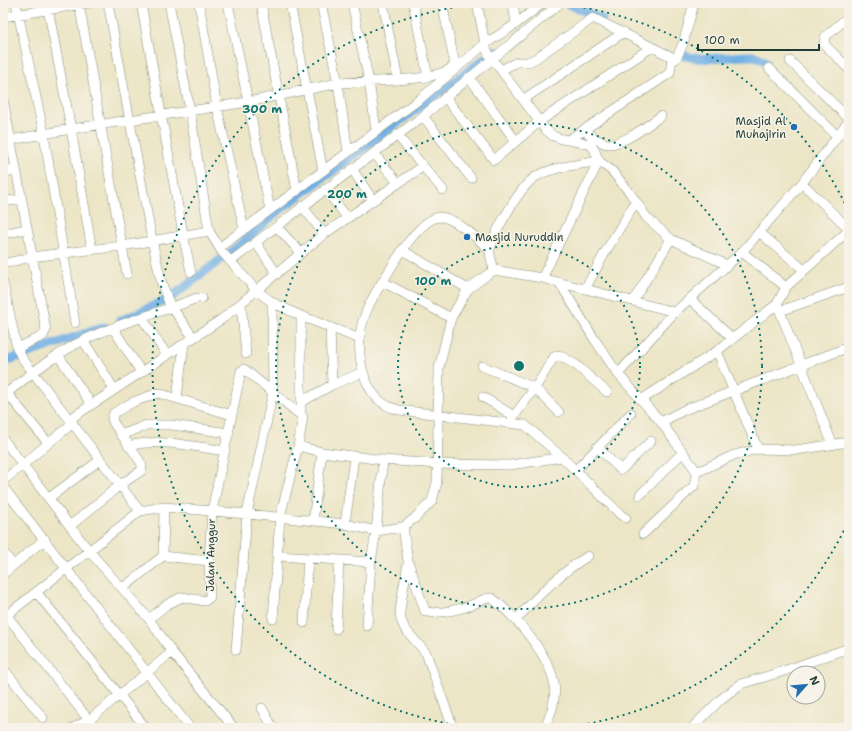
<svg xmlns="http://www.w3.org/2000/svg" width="852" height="731" font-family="'Shantell Sans',sans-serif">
<rect width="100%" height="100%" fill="#f7f3e8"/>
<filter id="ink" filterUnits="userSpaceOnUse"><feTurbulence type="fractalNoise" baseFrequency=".025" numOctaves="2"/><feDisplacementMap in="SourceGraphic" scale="8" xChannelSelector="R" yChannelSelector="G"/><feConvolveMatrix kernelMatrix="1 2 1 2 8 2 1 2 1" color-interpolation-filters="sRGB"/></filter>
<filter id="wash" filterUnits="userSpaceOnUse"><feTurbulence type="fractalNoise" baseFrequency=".012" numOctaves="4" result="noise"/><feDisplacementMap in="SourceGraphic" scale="16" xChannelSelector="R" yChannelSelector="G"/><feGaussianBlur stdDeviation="0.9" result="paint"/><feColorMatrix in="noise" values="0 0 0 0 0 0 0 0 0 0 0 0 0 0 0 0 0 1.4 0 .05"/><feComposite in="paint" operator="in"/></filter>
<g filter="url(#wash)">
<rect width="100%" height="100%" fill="#ece5c6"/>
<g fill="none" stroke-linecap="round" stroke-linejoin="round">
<!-- canal -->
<path stroke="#72b0e4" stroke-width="9" d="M566 3 602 19
M682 55C706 63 730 55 755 56 759 57 763 60 766 62
M169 299 237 247 273 215 495 51
M120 321 164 301
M3 362 104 327"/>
</g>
</g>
<g filter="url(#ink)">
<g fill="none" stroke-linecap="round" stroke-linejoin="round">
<defs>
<path id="minor" d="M16 3 44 135 75 323
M47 3 71 129 92 250
M79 3 127 274
M108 3 152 240 161 281 169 303 193 337
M141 3 183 234 191 272
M169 3 190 111 209 231 222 252 257 291 272 302 301 316 360 339
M199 3 217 107 244 229
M228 3 270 210
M261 3 297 191
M290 3 323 171
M321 3 338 83 348 152
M352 3 369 81 376 130
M383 3 398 80
M413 3 428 77
M442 3 455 65 460 63
M477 3 485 44 488 53 545 129 553 136 562 139 590 144 594 149 599 161 612 171 630 193 647 218 671 239 727 265
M513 3 516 24
M849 16 825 37 824 44 849 69
M3 17 89 3
M790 61 849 119
M769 68 837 136
M501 70 517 62H528L535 59 593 18 676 59 683 44 694 3
M469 77 515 140
M445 97 494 160 540 121 652 47
M3 99 46 330 43 336 17 348
M524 99 624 32
M423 116 471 178
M583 130C589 134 596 140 604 143 619 149 649 124 661 116
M841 131 849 137
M397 135 443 190
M570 139 670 73 672 58
M11 140 71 129 248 102 338 83 398 80 428 77 447 71 455 65
M374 153 398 183
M352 169 372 199
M3 173 16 170
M802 183 846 226 849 233
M325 189 347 217
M3 202 21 199
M302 206 324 234
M277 227 301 253
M759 232 804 270
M3 234 26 229
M256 243 277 274
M220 247 420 99 485 44 516 24 543 3
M402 250 468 289
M490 251C481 241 454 217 440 217 422 218 400 253 391 268 383 281 373 295 367 310 355 336 357 377 378 399 384 405 391 408 399 410L525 425 562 457 621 515 626 518
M742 252 786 287
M231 261 423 116 558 5
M3 264 31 257 122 246 209 231
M494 270C493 265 489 255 490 249 495 231 521 184 537 176 555 166 579 165 599 161L542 278
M383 282 451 318
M559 282 593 337 618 374 661 422 697 472 734 455 758 449 796 450 849 442
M3 283 17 348 22 358 140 511
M585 289 607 249 635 203
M690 299 732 338
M633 301 671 239
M241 304 246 354
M777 304 832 443
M780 311 849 287
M301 316V413
M142 318 167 355
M330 327 332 385
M113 328 141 372
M83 340 114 389
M717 351 758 449
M58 355 91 404
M482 366 535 388 559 412
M618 374 675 312
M7 393 48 443
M3 396C28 376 55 354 84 340 120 322 160 313 197 298H202
M483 397 514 416 512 420
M177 398 184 344
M641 400 717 351 777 304 786 287 848 231
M301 402 332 385 363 372
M514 416 535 388 554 357 559 355 576 365 607 392
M70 419 222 319 324 234 422 167
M661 422 684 410 849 347
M121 435 147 425H172L229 433
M3 439 89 551 149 619 172 652 234 728
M128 446C162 438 191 446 225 451
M298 446 322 452 383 460 376 531 371 562 367 626
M597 447 621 470 651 441
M383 460 437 464 510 465 562 457
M576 470 631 413
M3 481 73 423
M3 487 190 728
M640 495 683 452
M49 498 100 460
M313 521 322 452
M345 524 354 457
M70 526 120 485 141 471C142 469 142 468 142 465 141 461 117 429 113 422L112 418 114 413 133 402 158 393 232 415
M403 527 408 561 425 611C435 616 464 608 474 604 480 601 485 597 492 598 507 610 519 622 531 638 554 669 564 691 544 728
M643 534 694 486 697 472
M3 552 13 565
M163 556 209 561
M278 556 371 562
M408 564 403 590 400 612 401 620 405 629 426 653 453 728
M3 574 45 539
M123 588 163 556 164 507
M37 593 146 728
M4 612 95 728
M3 618 140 511 164 507 247 514 345 524 376 531 403 527 415 518 432 501 437 482 439 368 451 318 468 289 494 270 542 278 675 312 742 252 802 183 849 121
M149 619 166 605 182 597 205 601 210 597 209 561 212 511 241 371 244 369 303 417 298 446 280 517 273 619
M517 619C538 595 560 573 588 556
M304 623 308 558
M336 629 339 560
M236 650 247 514 273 392 272 302
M3 668 43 718
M262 708 273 728
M73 728 89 720 172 652
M692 728 721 699 741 684 778 673 849 648"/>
</defs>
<!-- minor casing -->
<use href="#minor" stroke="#86917d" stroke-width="10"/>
<!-- minor -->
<use href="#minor" stroke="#fff" stroke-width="9"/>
</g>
</g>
<!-- distance rings -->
<g fill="none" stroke="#0f766e" stroke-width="2" stroke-dasharray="2 4">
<circle cx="519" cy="366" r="121"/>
<circle cx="519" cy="366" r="243"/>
<path d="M849 520A364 364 0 0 1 560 728M478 728A364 364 0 0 1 490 3M548 3A364 364 0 0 1 849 212"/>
</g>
<!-- markers -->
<g fill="#1f6fb2" stroke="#f7f3e8" stroke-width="1.5">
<circle cx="794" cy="127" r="4"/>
<circle cx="467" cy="237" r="4"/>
</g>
<g text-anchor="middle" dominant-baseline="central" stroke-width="3" stroke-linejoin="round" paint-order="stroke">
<!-- poi labels -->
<g font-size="11" fill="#1f3d34" stroke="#f7f3e8" text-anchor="end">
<text x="786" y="121">Masjid Al<tspan x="786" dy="13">Muhajirin</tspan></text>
<text x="475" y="237" text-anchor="start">Masjid Nuruddin</text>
</g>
<!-- street labels -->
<g font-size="11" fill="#1f3d34" stroke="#f7f3e8">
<text transform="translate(211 555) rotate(-89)">Jalan Anggur</text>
</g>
</g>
<circle cx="519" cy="366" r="6" fill="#0f766e" stroke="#f7f3e8" stroke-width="2"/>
<g font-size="12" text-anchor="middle" font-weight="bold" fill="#0f766e" stroke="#f7f3e8" stroke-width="3" stroke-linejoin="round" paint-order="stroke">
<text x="262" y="113">300 m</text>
<text x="347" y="198">200 m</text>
<text x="433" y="285">100 m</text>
</g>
<!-- margin -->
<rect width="852" height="731" fill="none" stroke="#f7f3e8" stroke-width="16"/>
<!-- north arrow -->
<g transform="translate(806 685) rotate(63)"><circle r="19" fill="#f7f3e8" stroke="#a1aaa0"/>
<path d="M0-3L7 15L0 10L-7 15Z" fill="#1f6fb2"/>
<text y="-6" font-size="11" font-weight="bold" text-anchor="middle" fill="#1f3d34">N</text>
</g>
<!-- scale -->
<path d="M698 44v6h121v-6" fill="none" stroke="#1f3d34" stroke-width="2"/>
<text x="704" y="44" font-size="12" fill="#1f3d34" stroke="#f7f3e8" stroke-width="3" paint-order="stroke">100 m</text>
</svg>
